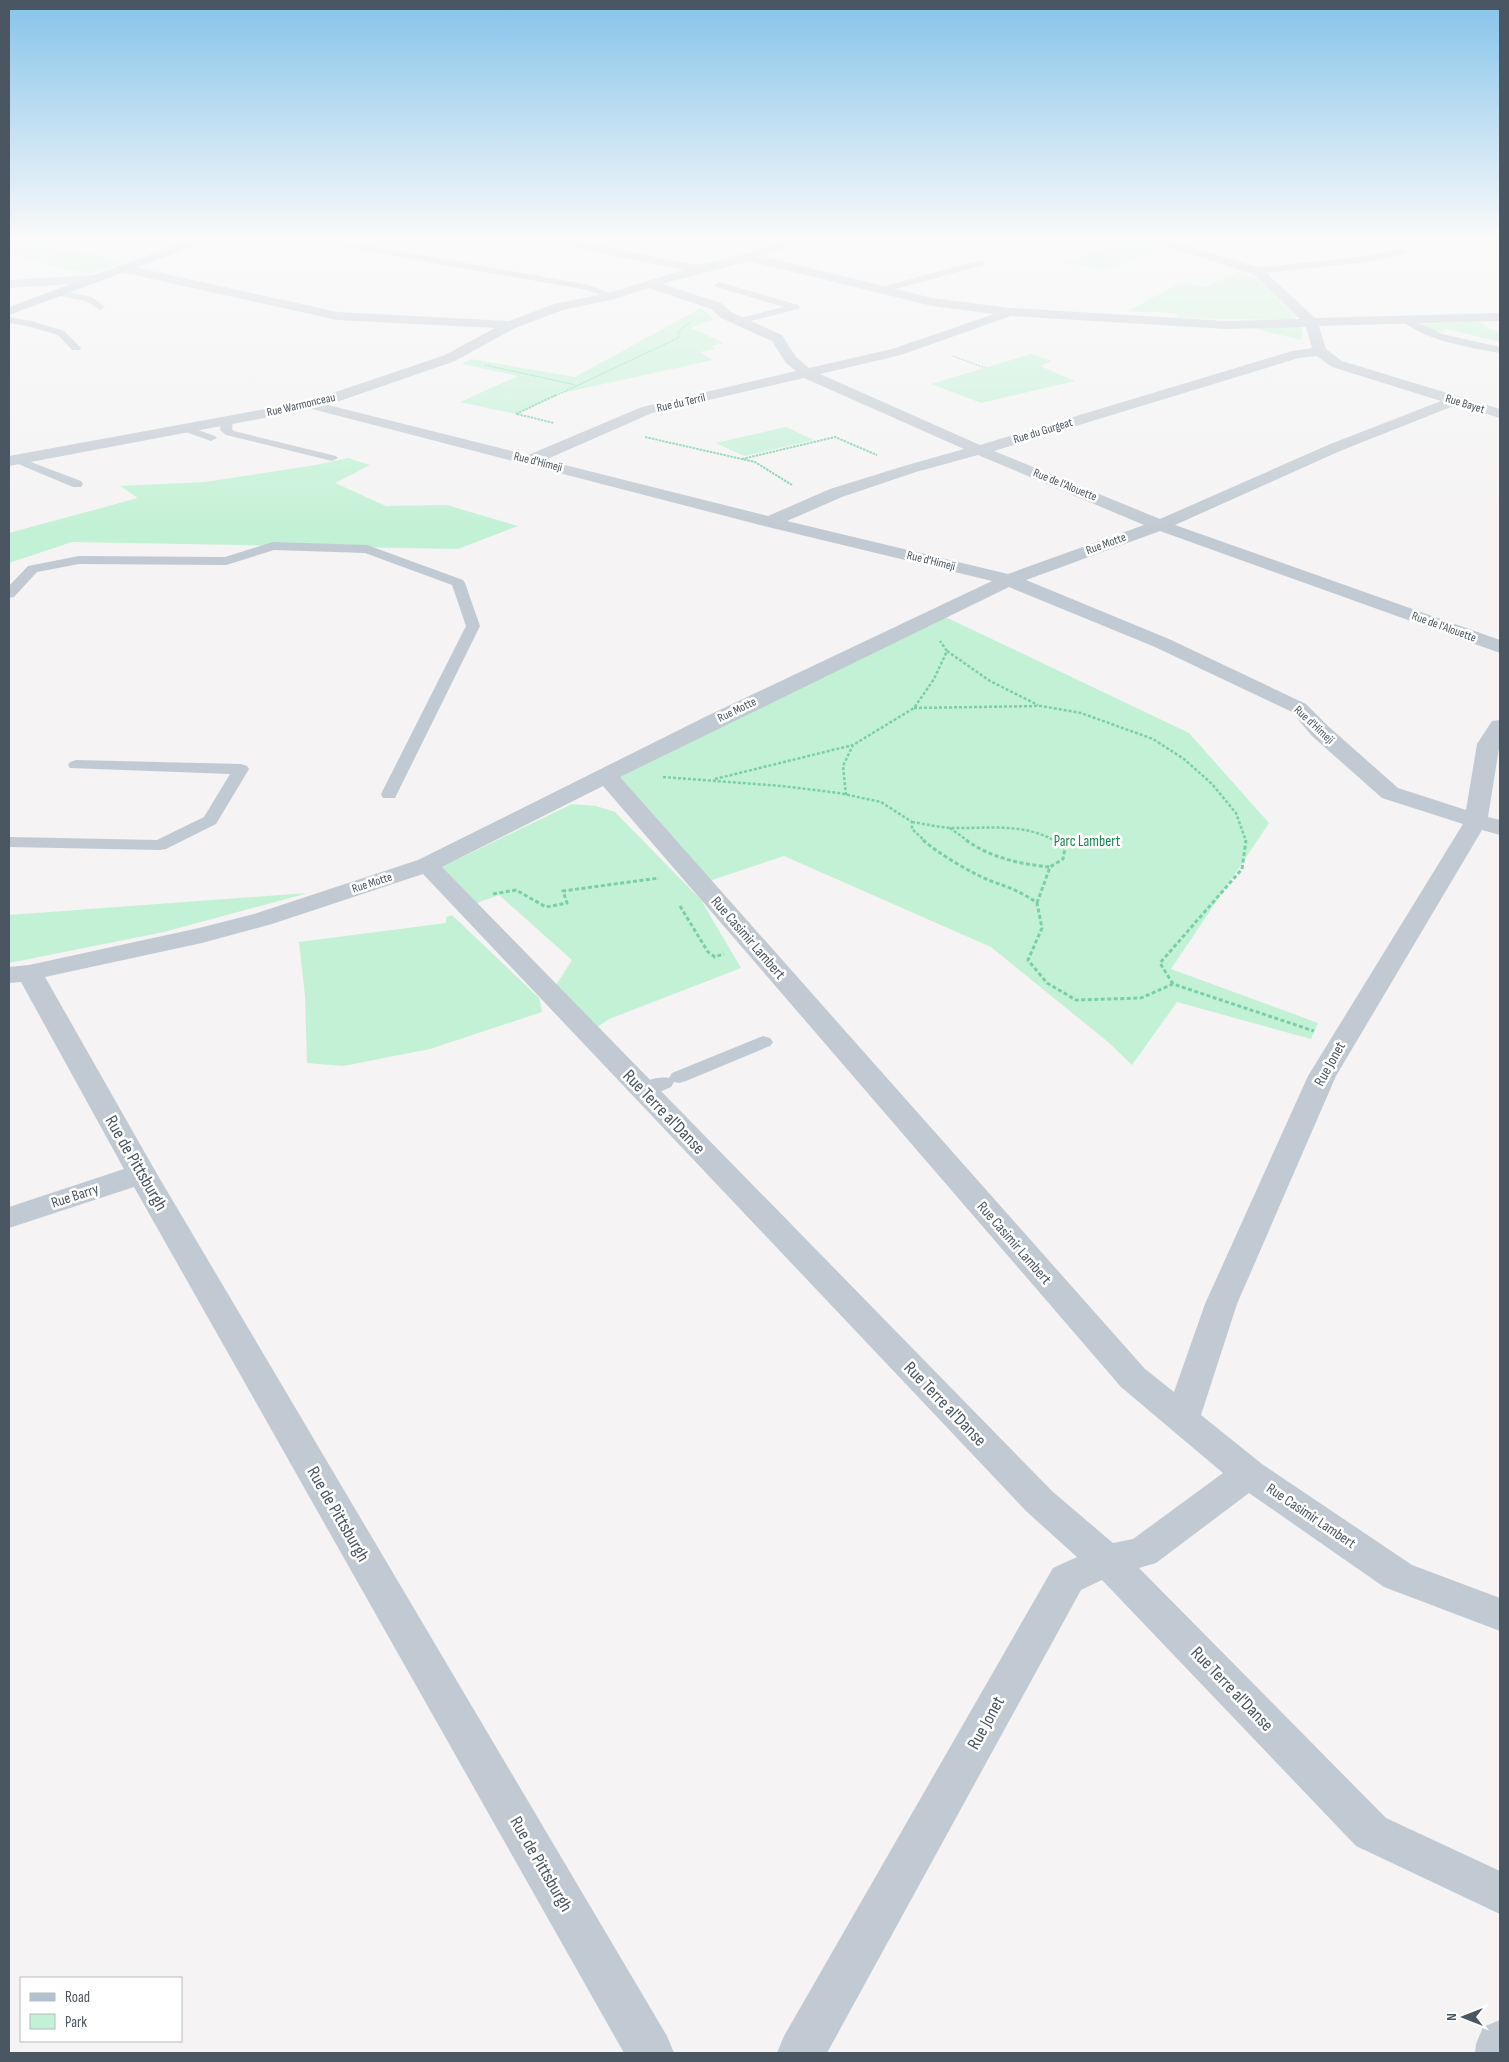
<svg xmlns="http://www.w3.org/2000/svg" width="1509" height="2062" font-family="'Sofia Sans Condensed',sans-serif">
<rect width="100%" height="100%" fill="#f5f3f3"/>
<!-- green -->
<path fill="#c3f1d5" d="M1137 241H1144L1162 249 1104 270 1065 263 1107 246 1123 249Z
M33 245 127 260 92 273 64 269 9 253Z
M1242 271 1257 279 1297 317 1292 320 1178 318 1176 313 1128 311 1180 283 1204 287Z
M701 308 714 319 691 328 724 343 711 346 715 349 700 352 713 360 558 394 516 414 460 402 518 376 462 364 471 359 575 377Z
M1480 322 1490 329 1500 332V342L1447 329 1438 332 1415 324Z
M1301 326 1303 332 1301 340 1252 328Z
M1031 354 1052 361 1040 366 1075 381 981 403 931 384Z
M786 427 814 440 744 456 716 443Z
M348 458 370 465 335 483 386 506 447 505 518 526 458 549 72 542 9 563V533L138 498 120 486 205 482 316 465Z
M937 613 1189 733 1269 823 1171 969 1318 1023 1311 1039 1177 1002 1132 1065 1108 1042 991 947 784 856 700 884 607 776Z
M572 804 596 806 615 812 701 900 741 968 609 1019 589 1033 556 985 572 960 499 895 474 904 442 867Z
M308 893 164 932 9 963V915Z
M452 915 539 998 542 1012 430 1049 343 1066 307 1063 305 996 299 942 446 923V917Z"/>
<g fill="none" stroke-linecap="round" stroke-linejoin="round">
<!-- path-far3 -->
<path stroke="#7ad0a6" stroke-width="1" stroke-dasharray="2 1" stroke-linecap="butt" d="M953 356 985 368
M485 365 576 385
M553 397 678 338 679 331 692 321"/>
<!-- path-far2 -->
<path stroke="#7ad0a6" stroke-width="2" stroke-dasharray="2.5 1" stroke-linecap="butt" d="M516 414 556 395
M517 414 554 423
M645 437 755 462 792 485
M742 459 835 437 877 455"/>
<!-- path-far1 -->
<path stroke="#7ad0a6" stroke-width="2.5" stroke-dasharray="3 2" stroke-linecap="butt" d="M947 651 990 681 1038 705
M914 708 1041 706 1081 713 1153 739 1184 759 1212 784 1236 813 1246 841
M663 777 782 786 839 793 881 802 912 822V829L925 841
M715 779 853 745
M846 795 843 766 853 745 914 708 934 679 947 651 940 641
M912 822C925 824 938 827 951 828 985 829 1023 822 1055 841
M950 828 968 841"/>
<!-- path -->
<path stroke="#7ad0a6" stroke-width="3" stroke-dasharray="4 2.5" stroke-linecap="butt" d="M923 840C939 854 971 873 991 881 1008 887 1022 892 1037 903L1042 928 1028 960 1047 983 1076 1000 1141 998 1173 984 1314 1031
M966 840C991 858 1020 864 1050 867
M493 894 516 890 546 907 567 903 563 891 659 878
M1037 903 1050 867 1063 859 1065 848 1053 840
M680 906 708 952 715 957 724 954
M1173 984 1160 963 1242 869 1246 840"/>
<!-- lane -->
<path fill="#c1cad2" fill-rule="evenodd" d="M322 241H342L589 285 616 296 611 299 587 290 326 244Z
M1402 249 1406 252 1405 254 1367 262 1257 274 1253 271 1257 268 1367 256Z
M981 260 985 263 984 265 884 292 879 289 881 287Z
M719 282 798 305 800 307 798 309 743 323H737V319L784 307 716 287 714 285Z
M57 290 92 297 105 307 100 310 86 301 54 295V291Z
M9 317 31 321 64 331 81 348 80 350H72L58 335 27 326 9 323Z
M1406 317 1442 334 1500 347V353C1467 347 1431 342 1403 322V318Z
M227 417 233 420 232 429 234 431 336 456 338 458 332 461 226 435 220 430 221 420Z
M184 425 215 436 217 438 211 441 180 430 178 428Z
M15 456 81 481 83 484 81 487H73L11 461 9 459 11 457Z
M273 542 367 545 463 580 465 583 480 626 395 798H383L381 794 466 626 452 585 365 553 274 550 226 565 79 564 37 572 14 597 9 598V586L28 566 33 565 79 556 225 557Z
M76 760 241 764 247 766 249 769 216 824 166 849 160 850 9 847V837L157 840 204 817 230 774 70 768 68 765 70 762Z
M763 1036 770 1038 773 1042 770 1046 686 1081 679 1083 674 1082 671 1087C660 1092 649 1098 637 1095L634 1090C639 1081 659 1076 669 1078L672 1073Z"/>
<!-- street -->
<path fill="#c1cad2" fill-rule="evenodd" d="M550 241H575L698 265 745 254 784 241H803L801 243 761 256 932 298 1010 308 1226 321 1300 319 1253 274 1155 243 1153 241H1172L1261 268 1315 318 1500 313V321L1319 326 1326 349 1342 361 1500 409V418L1456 405 1340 451 1175 525 1500 640V653L1160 531 1026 580 1169 639 1306 704 1328 726 1398 788 1466 810 1477 744 1492 721 1500 720V742L1488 817 1500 820V835L1482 830 1336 1076 1237 1304 1201 1415 1262 1464 1412 1565 1500 1598V1631L1384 1587 1249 1493 1156 1563 1139 1568 1386 1818 1500 1871V1914L1356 1846 1102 1580 1081 1590 827 2053H777L784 2036 1053 1568 1077 1557 1027 1512 423 874 272 924 202 943 45 977 157 1174 667 2036 674 2053H624L134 1187 9 1228V1207L124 1169 21 982 9 983V967L29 965 199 928 254 914 418 860 709 715 992 581 764 526 312 409 9 466V456L309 401 445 355 495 328 337 320 125 273 121 272 119 269 121 266 125 265 337 312 509 321 554 304 608 293 684 270 556 244ZM749 261 932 306 994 314 892 349 809 368 796 357 782 335 731 312 721 303 662 284ZM649 288 711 309 721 318 772 341 786 363 796 371 642 407 528 455 328 405 455 361 515 328 563 310 615 299ZM1011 316 1226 329 1306 327 1312 348 1292 351 980 445 820 374 901 355ZM1317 356 1332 367 1441 401 1328 445 1160 519 994 451 1299 358ZM804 378 964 449 904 466 830 489 768 516 545 460 652 413ZM978 455 1144 525 1008 574 787 521 842 497 916 472ZM1009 587 1155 647 1292 712 1312 736 1382 798 1463 824 1308 1076 1205 1304 1174 1392 1145 1369 620 777ZM603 786 1121 1387 1223 1473 1133 1539 1113 1543 1053 1492 442 867Z
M96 275 100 276 102 279 100 282 9 288V280Z
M1500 2020V2053H1475L1476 2044 1483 2027Z"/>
<!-- primary -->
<path fill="#b3c2d1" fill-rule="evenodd" d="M187 241H205L203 243 9 315V307Z"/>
</g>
<!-- sky -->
<linearGradient id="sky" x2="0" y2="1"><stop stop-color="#85c3ea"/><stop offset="0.45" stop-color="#fafafa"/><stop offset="1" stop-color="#fafafa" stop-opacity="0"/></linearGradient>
<rect width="1509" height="530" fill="url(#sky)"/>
<g text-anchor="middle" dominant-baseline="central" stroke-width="5" stroke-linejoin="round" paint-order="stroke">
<!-- far-street labels -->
<g font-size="12" fill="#4a5661" stroke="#fff">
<text transform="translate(681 403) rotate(-13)">Rue du Terril</text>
<text transform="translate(1465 404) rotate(17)">Rue Bayet</text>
<text transform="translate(301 405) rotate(-13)">Rue Warmonceau</text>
<text transform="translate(1043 431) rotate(-17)">Rue du Gurgeat</text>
<text transform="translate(538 462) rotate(14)">Rue d'Himeji</text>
<text transform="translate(1065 485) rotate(22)">Rue de l'Alouette</text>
<text transform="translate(1106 544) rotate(-20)">Rue Motte</text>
<text transform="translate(931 561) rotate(14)">Rue d'Himeji</text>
<text transform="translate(1444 627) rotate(20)">Rue de l'Alouette</text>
<text transform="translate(737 710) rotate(-26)">Rue Motte</text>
<text transform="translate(1314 725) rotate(43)">Rue d'Himeji</text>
<text transform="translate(372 883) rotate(-18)">Rue Motte</text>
</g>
<!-- park labels -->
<g font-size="15" fill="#17864f" stroke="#fff">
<text x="1087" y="841">Parc Lambert</text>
</g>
<!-- street labels -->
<g font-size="15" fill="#4a5661" stroke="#fff">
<text transform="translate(748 938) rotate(49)">Rue Casimir Lambert</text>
<text transform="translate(1330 1064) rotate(-61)">Rue Jonet</text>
<text transform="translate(75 1196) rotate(-18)">Rue Barry</text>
<text transform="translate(1014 1243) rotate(49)">Rue Casimir Lambert</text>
<text transform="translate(1311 1516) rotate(34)">Rue Casimir Lambert</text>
</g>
<!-- near-street labels -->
<g font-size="18" fill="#4a5661" stroke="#fff">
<text transform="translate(664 1112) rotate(46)">Rue Terre al'Danse</text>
<text transform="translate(136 1163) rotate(60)">Rue de Pittsburgh</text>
<text transform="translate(945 1404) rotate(46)">Rue Terre al'Danse</text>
<text transform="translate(338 1514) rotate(60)">Rue de Pittsburgh</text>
<text transform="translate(1232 1689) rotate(46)">Rue Terre al'Danse</text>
<text transform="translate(986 1723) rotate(-61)">Rue Jonet</text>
<text transform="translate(541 1864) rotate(60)">Rue de Pittsburgh</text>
</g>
</g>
<!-- border -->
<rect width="1509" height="2062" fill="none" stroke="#4a5661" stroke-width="20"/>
<!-- legend -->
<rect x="20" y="1977" width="162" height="65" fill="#ffffff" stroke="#b7bbc0"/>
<rect x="30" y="1993" width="25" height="8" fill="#b3c2d1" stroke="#b7bbc0"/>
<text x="65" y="2002" font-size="15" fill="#4a5661">Road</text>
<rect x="30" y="2014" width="25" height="15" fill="#c3f1d5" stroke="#b7bbc0"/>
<text x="65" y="2027" font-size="15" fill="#4a5661">Park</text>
<!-- north arrow -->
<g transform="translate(1464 2017) rotate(270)" stroke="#ffffff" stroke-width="4" paint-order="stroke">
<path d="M0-4L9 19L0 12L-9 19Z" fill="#4a5661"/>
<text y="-8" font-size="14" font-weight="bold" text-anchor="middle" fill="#4a5661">N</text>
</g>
</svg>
